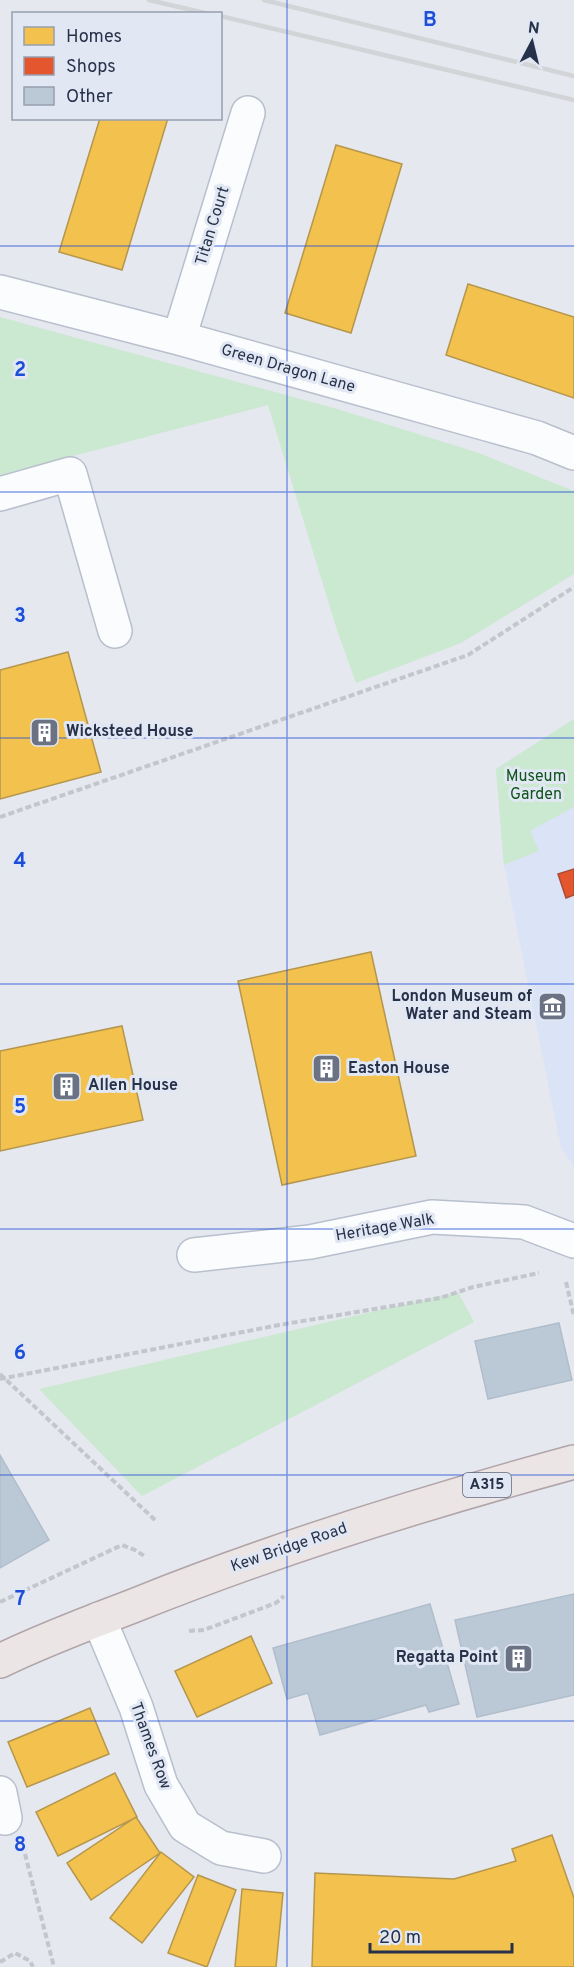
<svg xmlns="http://www.w3.org/2000/svg" width="574" height="1967" font-family="Overpass,sans-serif">
<rect width="100%" height="100%" fill="#e5e8ef"/>
<!-- built -->
<path fill="#dbe3f6" d="M574 719V1168L561 1147 504 865 496 769Z"/>
<!-- green -->
<path fill="#cbe8d0" d="M0 317 337 409 476 452 574 491V574L461 643 356 683 337 630 268 405 0 475Z
M574 719V807L530 831 539 851 504 865 496 769Z
M458 1292 474 1322 142 1496 39 1389Z"/>
<!-- homes -->
<path fill="#f2c14e" stroke="#b5964d" stroke-width="1.5" d="M100 118H168L122 270 59 252Z
M336 145 402 164 351 333 285 313Z
M468 284 574 317V398L446 355Z
M68 652 101 772 0 799V670Z
M371 952 416 1156 282 1185 238 981Z
M122 1026 143 1120 0 1151V1051Z
M251 1636 272 1683 197 1717 175 1671Z
M90 1708 109 1754 27 1787 8 1742Z
M115 1773 137 1817 58 1856 36 1812Z
M136 1817 160 1853 91 1900 67 1863Z
M552 1835 574 1898V1967H312L315 1873 454 1879 516 1861 512 1849Z
M161 1852 194 1877 142 1943 110 1918Z
M198 1875 236 1890 207 1967 168 1953Z
M242 1889 283 1893 276 1967H235Z"/>
<!-- shops -->
<path fill="#e4572e" stroke="#ab4c36" stroke-width="1.5" d="M574 869V895L566 898 558 874Z"/>
<!-- building -->
<path fill="#bbc9d7" stroke="#b1bdca" stroke-width="1.5" d="M559 1323 572 1380 488 1399 475 1341Z
M0 1455 49 1540 0 1568Z
M574 1594V1695L477 1717 455 1620Z
M430 1604 459 1704 429 1712 426 1705 320 1735 308 1693 287 1699 273 1648Z"/>
<g fill="none" stroke-linecap="round" stroke-linejoin="round">
<defs>
<path id="minor" d="M0 292 179 338 487 424 537 438 574 453
M179 338 248 113
M0 494 70 474 115 631
M194 1255 310 1242 432 1217 524 1222 574 1241
M99 1619 136 1707 161 1785 185 1826 221 1848 264 1856
M0 1793 5 1818"/>
<path id="major" d="M0 1661C45 1639 92 1622 138 1604 280 1547 426 1502 574 1462"/>
</defs>
<!-- minor casing -->
<use href="#minor" stroke="#b8bfcd" stroke-width="36"/>
<!-- major casing -->
<use href="#major" stroke="#b1a5a9" stroke-width="36"/>
<!-- path -->
<path stroke="#c3c6cd" stroke-width="4" stroke-dasharray="6 3" stroke-linecap="butt" d="M0 817 468 655 574 587
M566 1282 574 1316
M0 1374 155 1520
M0 1379 279 1325 440 1298 473 1287 539 1273
M0 1602 122 1545 135 1550 146 1557
M189 1631 204 1630 276 1603 284 1596
M25 1854 54 1967
M0 1962 15 1953 30 1961 33 1967"/>
<!-- minor -->
<use href="#minor" stroke="#fbfcfd" stroke-width="33"/>
<!-- major -->
<use href="#major" stroke="#ece5e6" stroke-width="33"/>
<!-- rail -->
<path stroke="#d3d4d7" stroke-width="4.5" d="M149 0 209 14
M264 0 574 76
M220 16 574 100"/>
</g>
<!-- grid -->
<path fill="none" stroke="#1d4ed8" stroke-width="1.5" stroke-opacity="0.55" d="M287 0V1967M0 246H574M0 492H574M0 738H574M0 984H574M0 1229H574M0 1475H574M0 1721H574"/>
<!-- icons -->
<defs>
<symbol id="building-square" viewBox="-11 -11 22 22"><rect x="-9" y="-9" width="18" height="18" rx="4" fill="#6a7284" stroke="#e1e7f3"/><path d="M-4-6H4V6H1V3H-1V6H-4ZM-2.5-4.3h1.7v1.8h-1.7ZM.8-4.3h1.7v1.8H.8ZM-2.5-1h1.7V.8h-1.7ZM.8-1h1.7V.8H.8Z" fill="#fff"/></symbol>
<symbol id="museum-square" viewBox="-11 -11 22 22"><rect x="-9" y="-9" width="18" height="18" rx="4" fill="#6a7284" stroke="#e1e7f3"/><path d="M0-6L6-3V-2H-6V-3ZM-5-1h2V3h-2ZM-1-1h2V3h-2ZM3-1h2V3H3ZM-6 4H6V6H-6Z" fill="#fff"/></symbol>
</defs>
<g fill-rule="evenodd">
<use href="#building-square" x="28" y="716" width="33" height="33"/>
<use href="#museum-square" x="536" y="990" width="33" height="33"/>
<use href="#building-square" x="310" y="1052" width="33" height="33"/>
<use href="#building-square" x="50" y="1070" width="33" height="33"/>
<use href="#building-square" x="502" y="1642" width="33" height="33"/>
</g>
<g text-anchor="middle" dominant-baseline="central" stroke-width="6" stroke-linejoin="round" paint-order="stroke">
<!-- shield labels -->
<rect fill="#e1e7f3" stroke="#5f687d" stroke-width="1.5" x="463" y="1473" width="48" height="24" rx="4.5"/>
<g font-size="15" font-weight="bold" fill="#27324a">
<text x="487" y="1485">A315</text>
</g>
<!-- street labels -->
<g font-size="16" fill="#27324a" stroke="#e1e7f3">
<text transform="translate(213 226) rotate(-73)">Titan Court</text>
<text transform="translate(288 369) rotate(16)">Green Dragon Lane</text>
<text transform="translate(385 1228) rotate(-10)">Heritage Walk</text>
<text transform="translate(289 1548) rotate(-19)">Kew Bridge Road</text>
<text transform="translate(150 1746) rotate(70)">Thames Row</text>
</g>
<!-- poi labels -->
<g font-size="16" font-weight="bold" fill="#27324a" stroke="#e1e7f3" text-anchor="start">
<text x="66" y="732">Wicksteed House</text>
<text x="532" y="997" text-anchor="end">London Museum of<tspan x="532" dy="18">Water and Steam</tspan></text>
<text x="348" y="1069">Easton House</text>
<text x="88" y="1086">Allen House</text>
<text x="498" y="1658" text-anchor="end">Regatta Point</text>
</g>
<!-- park labels -->
<g font-size="16" fill="#10541c" stroke="#e1e7f3">
<text x="536" y="777">Museum<tspan x="536" dy="18">Garden</tspan></text>
</g>
</g>
<g font-size="20" text-anchor="middle" font-weight="bold" fill="#1d4ed8" stroke="#e1e7f3" stroke-width="6" stroke-linejoin="round" paint-order="stroke">
<text x="430" y="26">B</text>
<text x="20" y="376">2</text>
<text x="20" y="622">3</text>
<text x="20" y="867">4</text>
<text x="20" y="1113">5</text>
<text x="20" y="1359">6</text>
<text x="20" y="1605">7</text>
<text x="20" y="1851">8</text>
</g>
<!-- legend -->
<rect x="12" y="12" width="210" height="108" fill="#e1e7f3" stroke="#979faf" stroke-width="1.5"/>
<rect x="24" y="27" width="30" height="18" fill="#f2c14e" stroke="#979faf" stroke-width="1.5"/>
<text x="66" y="42" font-size="18" fill="#27324a">Homes</text>
<rect x="24" y="57" width="30" height="18" fill="#e4572e" stroke="#979faf" stroke-width="1.5"/>
<text x="66" y="72" font-size="18" fill="#27324a">Shops</text>
<rect x="24" y="87" width="30" height="18" fill="#bbc9d7" stroke="#979faf" stroke-width="1.5"/>
<text x="66" y="102" font-size="18" fill="#27324a">Other</text>
<!-- north arrow -->
<g transform="translate(532 42) rotate(7)" stroke="#e1e7f3" stroke-width="4.5" paint-order="stroke">
<path d="M0-4.5L10 22L0 15L-10 22Z" fill="#27324a"/>
<text y="-9" font-size="16" font-weight="bold" text-anchor="middle" fill="#27324a">N</text>
</g>
<!-- scale -->
<path d="M370 1943v9h142v-9" fill="none" stroke="#27324a" stroke-width="3"/>
<text x="379" y="1943" font-size="18" fill="#27324a" stroke="#e1e7f3" stroke-width="4.5" paint-order="stroke">20 m</text>
</svg>
